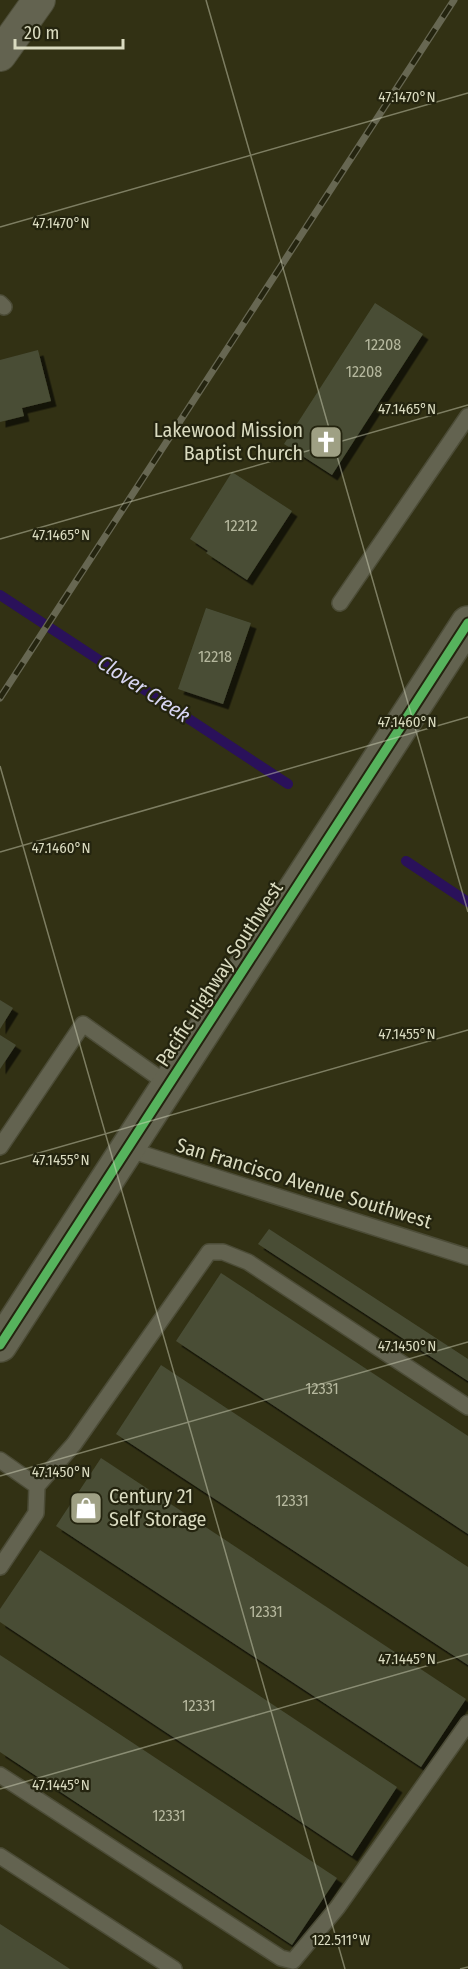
<svg xmlns="http://www.w3.org/2000/svg" width="468" height="1969" font-family="'Fira Sans Condensed',sans-serif">
<defs>
<filter id="shadow"><feDropShadow dx="5.5" dy="5.5" stdDeviation="0" flood-color="#0009"/></filter>
</defs>
<rect width="100%" height="100%" fill="#323114"/>
<g fill="none" stroke-linecap="round" stroke-linejoin="round">
<!-- stream -->
<path stroke="#2a115a" stroke-width="10" d="M0 595 288 784
M406 861 468 902"/>
</g>
<!-- building -->
<path fill="#494d36" filter="url(#shadow)" d="M375 303 423 334 332 475 284 444Z
M38 350 51 401 22 408 24 416 0 422V360Z
M232 472 292 511 247 580 206 553 208 551 190 539Z
M206 608 251 623 223 704 178 689Z
M0 1000 13 1008 0 1029Z
M0 1035 16 1045 0 1069Z
M269 1229 468 1359V1381L258 1244Z
M221 1273 468 1436V1534L176 1341Z
M161 1365 468 1567V1665L116 1434Z
M101 1458 466 1699 421 1767 56 1526Z
M40 1550 397 1787 352 1856 0 1622V1609Z
M0 1655 337 1878 292 1945 0 1752Z
M0 1924 70 1969H0Z"/>
<g fill="none" stroke-linecap="round" stroke-linejoin="round">
<defs>
<path id="service" d="M0 303 4 307
M340 603 468 416
M0 1147 83 1024 169 1085
M127 1149 468 1257
M0 1460 37 1486
M0 1567 36 1513 37 1486 74 1444 209 1252H223L248 1262 468 1407
M0 1775 281 1958 293 1961 337 1908 468 1723
M0 1856 174 1969"/>
<path id="minor" d="M0 55 39 0"/>
<path id="tertiary" d="M0 1345 468 623"/>
</defs>
<!-- service casing -->
<use href="#service" stroke="#4c4c37" stroke-width="18"/>
<!-- minor casing -->
<use href="#minor" stroke="#4c4c37" stroke-width="34"/>
<!-- tertiary casing -->
<use href="#tertiary" stroke="#4c4c37" stroke-width="36"/>
<!-- service -->
<use href="#service" stroke="#636350" stroke-width="15"/>
<!-- minor -->
<use href="#minor" stroke="#636350" stroke-width="32"/>
<!-- tertiary -->
<use href="#tertiary" stroke="#636350" stroke-width="33"/>
<defs>
<path id="rail" d="M0 698 454 0"/>
</defs>
<!-- rail casing -->
<use href="#rail" stroke="#676752" stroke-width="7"/>
<!-- rail -->
<use href="#rail" stroke="#24240f" stroke-width="4.5" stroke-dasharray="14" stroke-linecap="butt"/>
<defs>
<path id="cycleway" d="M0 1345 468 623"/>
</defs>
<!-- cycleway casing -->
<use href="#cycleway" stroke="#24240f" stroke-width="13"/>
<!-- cycleway -->
<use href="#cycleway" stroke="#56b35d" stroke-width="9"/>
</g>
<!-- ticks -->
<path fill="none" stroke="#dadbc0" stroke-width="1.5" stroke-opacity="0.45" d="M206 0 468 912M0 227 468 93M0 539 468 405M0 766 345 1969M0 852 468 717M0 1164 468 1030M0 1476 468 1342M0 1789 468 1654M460 1969 468 1967"/>
<!-- icons -->
<defs>
<symbol id="church-square" viewBox="-11 -11 22 22"><rect x="-9" y="-9" width="18" height="18" rx="4" fill="#9fa084" stroke="#24240f"/><path d="M-1.2-6h2.4v3.5h3.3v2.4h-3.3V6h-2.4V-.1h-3.3v-2.4h3.3Z" fill="#fff"/></symbol>
<symbol id="shop-square" viewBox="-11 -11 22 22"><rect x="-9" y="-9" width="18" height="18" rx="4" fill="#9fa084" stroke="#24240f"/><path d="M-5-2.5h2.3a2.7 3.5 0 0 1 5.4 0H5L5.5 6h-11ZM-1.5-2.5h3a1.5 2.3 0 0 0-3 0Z" fill="#fff"/></symbol>
</defs>
<g fill-rule="evenodd">
<use href="#church-square" x="307" y="423" width="38" height="38"/>
<use href="#shop-square" x="67" y="1489" width="38" height="38"/>
</g>
<g text-anchor="middle" dominant-baseline="central" stroke-width="4.5" stroke-linejoin="round" paint-order="stroke">
<!-- number labels -->
<g font-size="16" fill="#b6b89e">
<text x="383" y="344">12208</text>
<text x="364" y="371">12208</text>
<text x="241" y="525">12212</text>
<text x="215" y="656">12218</text>
<text x="322" y="1388">12331</text>
<text x="292" y="1500">12331</text>
<text x="266" y="1611">12331</text>
<text x="199" y="1705">12331</text>
<text x="169" y="1815">12331</text>
</g>
<!-- poi labels -->
<g font-size="20" fill="#dadbc0" stroke="#24240f" text-anchor="end">
<text x="303" y="430">Lakewood Mission<tspan x="303" dy="23">Baptist Church</tspan></text>
<text x="109" y="1496" text-anchor="start">Century 21<tspan x="109" dy="23">Self Storage</tspan></text>
</g>
<!-- street labels -->
<g font-size="20" fill="#dadbc0" stroke="#24240f">
<text transform="translate(219 974) rotate(-57)">Pacific Highway Southwest</text>
<text transform="translate(304 1183) rotate(17)">San Francisco Avenue Southwest</text>
</g>
<!-- water labels -->
<g font-size="21" font-style="italic" fill="#d8d6f3" stroke="#24240f">
<text transform="translate(144 689) rotate(33)">Clover Creek</text>
</g>
</g>
<g font-size="15" text-anchor="middle" fill="#dadbc0" stroke="#24240f" stroke-width="4.5" stroke-linejoin="round" paint-order="stroke">
<text x="407" y="102">47.1470°N</text>
<text x="61" y="228">47.1470°N</text>
<text x="407" y="414">47.1465°N</text>
<text x="61" y="540">47.1465°N</text>
<text x="407" y="727">47.1460°N</text>
<text x="61" y="853">47.1460°N</text>
<text x="407" y="1039">47.1455°N</text>
<text x="61" y="1165">47.1455°N</text>
<text x="407" y="1351">47.1450°N</text>
<text x="61" y="1477">47.1450°N</text>
<text x="407" y="1664">47.1445°N</text>
<text x="61" y="1790">47.1445°N</text>
<text x="341" y="1945">122.511°W</text>
</g>
<!-- scale -->
<path d="M15 39v9h108v-9" fill="none" stroke="#dadbc0" stroke-width="3"/>
<text x="24" y="39" font-size="18" fill="#dadbc0" stroke="#24240f" stroke-width="4.5" paint-order="stroke">20 m</text>
</svg>
